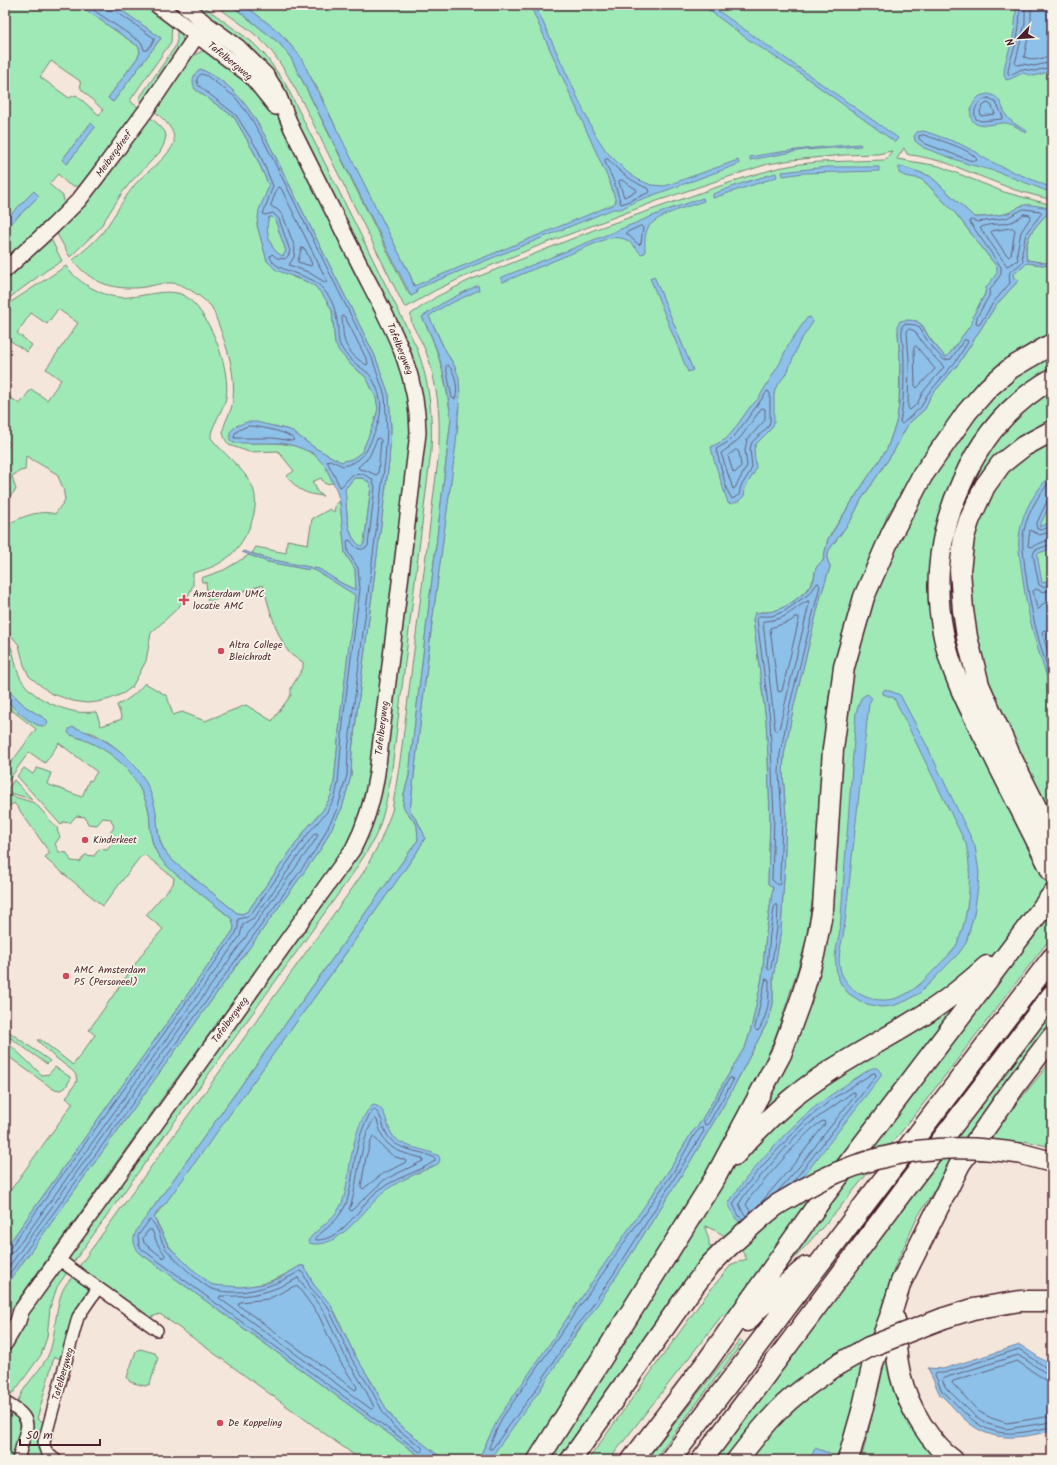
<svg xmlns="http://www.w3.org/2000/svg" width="1057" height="1465" font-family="Kalam,sans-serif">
<rect width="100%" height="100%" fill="#f5e6db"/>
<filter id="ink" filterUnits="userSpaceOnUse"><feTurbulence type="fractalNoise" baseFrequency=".025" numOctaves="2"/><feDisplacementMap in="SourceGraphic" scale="8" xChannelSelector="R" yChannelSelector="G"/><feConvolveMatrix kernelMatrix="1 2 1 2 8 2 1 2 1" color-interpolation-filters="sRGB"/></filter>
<g filter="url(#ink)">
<!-- green -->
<path fill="#9fe9b7" stroke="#748471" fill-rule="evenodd" d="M5 5H79L139 47 140 52 138 57 108 98 113 102 161 38 114 5H151L172 20 171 42 131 99V102L141 109 83 186C67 187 68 184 58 174L49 184 63 196 65 206 5 262V229L39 196 34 191 5 220ZM51 61 80 81 81 89 103 110 99 115 76 95 69 98 40 77ZM90 124 95 127 67 164 62 160Z
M191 5H202L252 42 265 55 285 83 416 346C429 380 433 414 431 451L391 777C387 797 384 818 375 837 364 858 350 878 336 897L73 1263H71L69 1259 72 1253 378 804 382 790 425 422 421 392 410 347 286 99Z
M215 5H231L279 43 291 58 407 291 411 296 417 292 410 275 345 147 318 89 288 41 265 21 244 5H1052V200L1015 190 944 162 918 156 910 155 907 154 904 148 897 159 939 166 1004 192 1052 205V209C1043 208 1030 203 1021 206 1017 207 1015 211 1011 212 1005 215 980 218 974 217L930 176 904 167 914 177 921 179 927 184 956 214 997 267 998 273 986 288 985 294 973 316 972 323 948 356 945 357 929 337 923 326 917 321 905 320 898 333 900 359 899 405 896 423 887 449 864 483 828 538 823 561C812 568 817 573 812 582 806 594 785 609 772 612 769 612 764 612 760 612L753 619 766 720 768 756 770 818 768 884 773 887 766 934 762 978 751 1029 746 1045 698 1126 692 1132 670 1169 490 1436 478 1460H444L397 1423 383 1405 373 1384 355 1356 335 1312 314 1285 304 1266H300C277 1280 258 1288 231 1287 226 1287 218 1287 213 1285 203 1282 177 1256 170 1247 163 1238 161 1227 154 1218L329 977 417 852 425 838 419 824 410 810 432 623 458 424 455 367 443 346 434 326 422 317C440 351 446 382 451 419L413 739 409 776 404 794 403 805 406 811 417 825 418 840 150 1212 140 1253 425 1460H361L160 1314 148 1318 82 1270 80 1265 351 890 363 873 380 842 392 811 401 754 438 460C440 433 440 407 434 380 432 368 428 356 423 345 419 336 409 323 411 314L436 297 470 280 596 229 746 177 778 168 800 164 819 162 885 160 892 151 878 154 844 155 792 160 768 164 746 171 657 201 533 248 459 279 434 291 407 307 404 306 302 101C290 80 278 55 259 38 246 26 229 16 215 5Z
M177 29 181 31 183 42 181 47 144 104 140 101V97L175 47 177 40Z
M202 51 217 53 271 105 280 119 373 303 406 378 413 434 369 782 363 808 352 836 335 863 168 1090 5 1318V1287L322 847 342 808 351 776 352 751 389 462 391 429 389 395 375 356 265 136C248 106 233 83 200 69L195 89 234 117 254 152 266 179 269 186 257 224 267 261 295 278 303 280 315 286 325 298 332 310 335 344 351 365 366 377 376 397 378 409 374 424 362 452 352 459 341 462 315 448 290 430 268 425 247 443C274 443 307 440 325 466 329 471 331 478 333 483L325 484 321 478 312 482 316 486V491L323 496C305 494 297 490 287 476L294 471 278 451 249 452 229 445C226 441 223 436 223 431 224 422 232 411 233 400 236 373 227 347 218 323 216 318 214 311 211 306 204 299 188 287 178 284 167 281 156 285 145 287 116 291 91 284 73 260 83 251 94 243 102 233 116 215 125 194 141 178 150 170 172 153 174 142 176 129 161 117 153 110L191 57Z
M148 115 161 127 165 132 166 136 164 144 160 152 130 183 122 193 99 229 70 257 56 232Z
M1047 214 1052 215V264L1027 260C1023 239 1034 228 1047 214Z
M269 217H272L275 220 286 251 283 256C270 252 264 229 269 217Z
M50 237 62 261 47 270 5 301V279Z
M1027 263 1052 266V333L1034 341 1007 359 975 388 932 443 887 516 849 610 829 694 814 888 807 937 800 962 779 1027 761 1072 747 1103 686 1210 526 1460H489L624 1265 690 1162 729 1096 769 1019 773 1004V978L781 930 784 877 786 818 783 773 784 755 794 705 821 595 830 567 827 558 829 550 851 520 861 500 894 451 908 424 925 409 930 397 959 363 996 305 1019 280 1014 279 1013 274 1023 267Z
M66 266C72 275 79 280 88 286 97 291 107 296 117 297 138 300 171 284 188 298 211 317 231 369 226 398 224 409 209 430 211 438 223 454 243 467 252 486 263 508 245 545 226 559 217 566 205 570 193 573V585L189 594 179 607 151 633 146 661 132 687 124 693 110 699 97 702 87 703 73 701 50 693 29 676 24 665 19 645 5 628V526C18 518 40 509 55 514L65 500 63 488 57 474 26 456 25 470 20 471 12 476 16 490 10 496 5 498V451L10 444 5 439V394L20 404 31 389 47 400 61 380 46 369 78 323 58 309 47 324 31 313 17 333 32 345 27 352 5 337V306Z
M1052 348V936L914 1116 837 1211 739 1320 723 1314 609 1460H588L707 1294 732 1264 747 1259C738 1242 722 1233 705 1226 706 1234 710 1238 709 1246L714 1248 636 1353 561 1460H547L722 1180 737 1162 801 1014 843 697 895 530 990 391Z
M354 478H362L369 482 371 487 364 544 361 546C345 537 347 505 345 489Z
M340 502 345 553 355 569 356 590 341 583 319 569 268 559 252 553 256 547 286 553 287 540 308 544 312 519 330 509 334 512 336 503Z
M249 555 268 562 305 569 315 570 356 595 341 711 334 783 331 796 323 810 307 828 248 911 243 914 237 913 173 861C153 841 161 825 153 802 145 776 128 755 105 740 100 737 94 733 89 732 84 731 76 734 71 735 104 746 128 761 143 795 145 800 148 806 149 812 151 827 149 840 157 853 165 866 178 876 190 885 204 896 218 908 232 919L234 927 233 931 5 1249V1198L73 1103 66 1098 77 1081 76 1075 73 1071 52 1055 37 1040H41L73 1065 95 1035 89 1030 145 950 163 929 146 915 173 884 174 878 145 855 140 857 103 906 47 860 45 857 50 853 18 808 14 803 8 807 5 804V794L35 803 58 829 57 830 60 837 55 844 59 852 67 853 71 861 80 862 85 855 94 856 99 849 107 850 113 843 109 835 114 827 111 819 103 818 97 825 88 824 85 817 76 816 70 823 63 822 61 825 17 776 24 768 33 774 37 768 51 773 47 784 82 797 89 780 91 781 97 772 59 743 45 763 29 752 5 785V771L36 729 5 705V699L19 712 38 725 47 720 26 707 5 687V637C16 652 13 660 19 675 28 696 56 708 77 712 83 713 90 712 96 712L101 726 122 719 117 705C129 700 137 692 145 683L167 696 173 715 182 712 205 721 246 705 272 721 291 695V688L303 668V662C298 659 291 656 288 651 276 635 268 604 263 585L208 602 206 582H202L201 578 224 570Z
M14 780 32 799 6 792Z
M1052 1013V1034L953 1160 918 1216 895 1266 881 1309 863 1383 841 1460H713L882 1236 953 1139Z
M5 1029 50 1061 47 1064 5 1034Z
M6 1041 42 1075 49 1074 55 1067 70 1077V1080L65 1088 61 1090 53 1089 5 1054Z
M1052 1060V1147L1025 1141 1020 1161 971 1160Z
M65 1269 68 1271 57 1287 50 1308 47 1337 41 1355 14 1392 7 1396 5 1394V1350L21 1324 58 1272Z
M74 1276 86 1285 89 1292 63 1359 54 1357 37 1419 44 1422C38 1442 34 1443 49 1460H24C28 1446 39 1422 26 1409 24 1407 21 1406 18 1404V1401C25 1382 43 1370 50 1351 58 1328 53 1291 74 1276Z
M740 1340 743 1342 654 1460H646Z
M888 1343 946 1460H861L880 1383Z
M140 1349 155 1353 158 1358 150 1384 145 1386 130 1382 127 1377 136 1351Z
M12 1413C17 1418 20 1421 20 1428L12 1460H5V1423Z"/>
<!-- water -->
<path fill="#8dc1ea" stroke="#72809e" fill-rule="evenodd" d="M79 5H114L161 38 113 102 108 98 138 57 140 52 139 47Z
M231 5H244L247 7 278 31 300 56 410 275 414 286 612 205 616 202 610 183 530 5H535L593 131 606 151 627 172 637 179 651 185 665 186 738 160 739 164 637 201 621 209H613L416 289 417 293 411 296 291 58 279 43Z
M702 5H710L898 138 895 142 801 74 749 40Z
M1016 5H1052V71L1034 76 1023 73 1010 79 1006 80C1000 69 1011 49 1013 37 1015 26 1016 16 1016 5Z
M200 69C233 83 248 106 265 136L375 356 389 395 391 429 389 462 352 751 351 776 342 808 322 847 5 1287V1249L233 931 234 927 232 919C218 907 202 895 187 883 177 875 166 867 159 856 149 842 151 828 149 812 148 806 145 800 143 795 129 763 103 745 71 735L68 733 69 729 73 727C113 740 145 764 155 807 160 830 154 842 173 861L237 913 242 914 248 911 307 828 323 810 331 796 334 783 341 711 355 595 315 570 305 569 268 562 242 552 244 551 268 559 319 569 341 583 356 590 355 569 345 553 340 502 336 489 325 466 313 453 295 446 282 443H233L230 440V432L236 426 247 422H256L290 430 315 448 341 462 352 459 362 452 374 423 378 409 376 397 366 377 351 365 339 351 335 344 332 310 325 298 315 286 303 280 276 270 267 261 257 225 259 210 269 186 266 179 254 152 234 117 195 89C191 80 193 75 200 69ZM269 217H272L275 220 286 251 283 256C270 252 264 229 269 217ZM354 478H362L369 482 371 487 364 544 361 546C345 538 347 505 345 489Z
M988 94C1004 97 1000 110 1010 120 1014 124 1021 127 1027 131L1026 133C1020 129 1013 124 1006 123 995 122 973 132 971 116 970 110 972 106 975 101 978 96 982 95 988 94Z
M91 123 95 127 92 131 67 164 62 160Z
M924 131 958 143 978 153 982 157 1002 167 1052 188V193L998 172 968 164 924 148 915 141 914 136 917 132Z
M860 144 861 146 804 150 750 160V157C787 150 823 147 860 144Z
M827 167H879V171L803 173 783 176 782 172Z
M899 167H904L930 176 974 217C980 218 1005 215 1011 212 1015 211 1017 207 1021 206 1030 203 1043 207 1052 209V215L1047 214C1034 227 1022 240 1027 260L1052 264V266L1027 263 1023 267 1013 274 1014 279 1019 280 996 305 959 363 930 397 925 409 908 424 894 451 861 500 851 520 829 550 827 558 830 567 821 595 794 705 784 755 783 773 786 818 784 877 781 930 773 978V1004L769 1019 729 1096 690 1162 624 1265 589 1317 578 1330 540 1390 489 1460H478L499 1417 670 1169 692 1132 698 1126 746 1045 751 1029 762 978 766 934 773 887 768 884 770 818 768 756 766 720 753 619 755 613C761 612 768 613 773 611 786 608 807 594 813 582 817 573 812 568 823 561L828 539 864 483 887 449 896 423 899 405 900 388V359L898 333V325L900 321C922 318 920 324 930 339 934 345 940 350 945 357L948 356 972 323 973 316 985 294 986 288 997 273V267L956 214 927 184 921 179 905 176 899 173Z
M776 173 777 177 713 198V194L743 183Z
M34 191 39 196 5 229V220Z
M703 198 704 201C690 206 655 215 648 228 644 235 645 245 645 253L641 254C629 240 624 235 606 239L503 282 500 278 670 209Z
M654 276 693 370 688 372 650 278Z
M478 285 479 290 443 307 429 316 443 346 455 367 459 378 460 394 456 444 432 623 410 810C415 819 422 827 425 838L417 852 329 977 165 1204 158 1210 154 1218 169 1247 191 1268 212 1285 241 1287 264 1284 280 1278 300 1266H304L314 1285 331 1305 355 1356 363 1368 390 1415 397 1423 444 1460H425L140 1253C125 1238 141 1225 150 1212L418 840 417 825 404 808 403 805 404 794 409 776 413 739 451 419C447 382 440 350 422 317L441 304Z
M810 317 813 322 799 343 788 371 775 389 774 396V423L771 429 756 444 754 449 756 468 754 473 745 488 744 496 739 501 731 504 728 503 714 460 711 447 726 439 733 431 750 407 758 399 780 363 788 345 807 318Z
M1052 473V501L1039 527 1052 521V548L1037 554 1042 583 1052 579V610L1048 612 1052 633V690C1037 652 1027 614 1022 573 1020 559 1017 544 1020 531 1023 508 1038 489 1052 473Z
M5 687 26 707 47 720 48 723 46 726C35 729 12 707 5 699Z
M885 689 900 695 925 742 975 846 979 873 978 887 974 914 966 943 959 953 921 992 908 1000 893 1006 881 1007 863 1003 848 993 841 984 837 975 835 956 840 930 856 713 861 698 867 694 872 698 869 703 844 931C842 942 837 956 840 968 841 977 850 987 857 992 862 996 868 998 873 999 902 1005 920 985 938 966 943 960 952 953 956 946 969 919 973 872 966 844L894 698 883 694V691Z
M872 1068H877L881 1073V1076L806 1173 758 1229 751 1231 736 1219 728 1204C747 1174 776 1142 802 1118 823 1099 848 1083 872 1068Z
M373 1105C388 1107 385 1127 394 1137 405 1149 425 1148 439 1156L440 1160 438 1164C424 1171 399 1180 388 1189 366 1204 340 1252 309 1243L308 1241C317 1228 332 1221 340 1207 345 1198 346 1187 348 1177 351 1157 356 1119 373 1105Z
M1020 1345 1052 1366V1431C1023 1437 995 1444 969 1423 960 1416 952 1405 943 1397L940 1395 928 1368 943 1369Z
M815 1448 829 1453 826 1460H810Z"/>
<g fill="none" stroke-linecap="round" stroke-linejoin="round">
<!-- shore -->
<path stroke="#656077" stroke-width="1" d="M86 5 142 43 144 50H147L154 41V38L114 10 113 5
M1020 5C1020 17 1019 28 1017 40 1014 51 1008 63 1008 74L1010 75 1022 69 1034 71 1052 67
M1025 5V23L1015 64 1017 65 1023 64 1034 66 1052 62
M1031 5V23L1024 57 1034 60 1052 56
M988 98C997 100 999 109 1003 117L1002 119 981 121 976 119C972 110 978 100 988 98Z
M988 103 992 106 995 114 981 116 980 111 983 106Z
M924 135C935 139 973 149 977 160L975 161 969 160 926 144 919 139V136Z
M606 159H608C620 173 633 182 649 189L650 192 627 202 621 204 614 182 605 162Z
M620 180H622L636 189 637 191 624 197 619 182Z
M278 187 281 188 327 281 326 283 308 272 289 265 294 257 295 248 283 216 278 210 271 206Z
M1024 209 1040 211 1042 213 1026 233 1022 253 1023 261C1014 273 1007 265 1010 283L993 303 980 324 977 325 976 323 977 317 989 296 990 290 1001 274V267L969 221 971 220 978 222 1006 218Z
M1024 214 1030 215 1031 217 1021 232 1017 252 1018 260 1007 266 980 228C988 223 998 225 1007 223 1014 222 1018 218 1024 214Z
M641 226 643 228 641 243 639 245 626 233Z
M1013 228 1015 230 1011 255 1009 257 1004 252 991 232 992 231Z
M302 248 305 249 312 264 311 266 298 262Z
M343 316 345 317 367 360 368 363 367 365C362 363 358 359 354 356 341 341 344 336 342 318Z
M905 324 916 325 919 327 930 345 944 360 951 359 964 340H967L968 342 956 361 927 395 921 407 902 424 900 422C904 402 904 381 904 360 904 348 901 337 902 326Z
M909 329 915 331C923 345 933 356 944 367L923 392 917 404 910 410 908 408 909 359 907 333V330Z
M916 346 935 369 917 388 915 386 914 348Z
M448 365C455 370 459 391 455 399L452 398 446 367Z
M768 391 770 393V422L768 427 752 442 750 449 752 467 750 472 741 486 739 495 732 499 727 490 716 449 728 442 736 434Z
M762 408 765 409V420L747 440 745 450 747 466 735 488 733 489 721 453 731 446 740 438Z
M248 426C258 426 290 432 294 440L292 441 273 438H234L235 433 239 430Z
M379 438 381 440 378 474 376 475 365 470 359 469 358 467 369 457 377 439Z
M736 450 739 452 741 466 735 473 733 472 728 456Z
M1052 479C1039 494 1029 510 1024 530 1021 542 1024 557 1025 569 1030 607 1038 644 1052 680
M1052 499 1047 501 1036 525 1037 529 1041 530 1052 526
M1052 531 1040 535 1030 530 1028 546 1031 547 1048 540 1052 539
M1052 544 1035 550 1033 555 1039 585 1043 587 1052 583
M818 583 820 586 790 704 780 754 779 773 782 818 780 877V884L778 885 772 880 774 818 770 720 757 619 759 616H772L785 611 810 593Z
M1052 589 1043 592 1036 589 1033 591 1037 609H1039L1044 603 1052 601
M808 601 809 604 779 729 777 731 775 729 763 622 764 621C788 620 790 610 808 601Z
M797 617H799V619L782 691 779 692 778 691 770 628 789 622Z
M1052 633 1044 630 1042 632 1052 666
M775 905H777L778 906 777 929 771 968 769 970 767 968 770 934Z
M766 979 769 981C769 1002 769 1011 759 1030L757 1031 755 1029Z
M730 1078H732L733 1081 708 1124 705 1125 704 1122Z
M373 1110H375C384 1118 382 1131 391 1140 403 1152 421 1150 435 1158V1161C416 1174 391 1178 373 1195 358 1210 340 1241 316 1240V1237C326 1229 338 1220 344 1208 349 1199 350 1188 352 1178 355 1156 359 1128 373 1110Z
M375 1119 377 1120C384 1149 395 1151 422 1158L423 1161 384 1180 351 1211 349 1209C351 1205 352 1201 353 1197 357 1181 363 1128 375 1119Z
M701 1128H703L704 1131 621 1263 586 1315 575 1328 537 1388 492 1449H489V1447L502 1418 674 1171 695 1134Z
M374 1137 384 1148 393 1156 405 1160 406 1162 381 1175 363 1189 361 1187 366 1157 372 1138Z
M751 1212 746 1205 751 1196C763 1183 811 1123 824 1121L825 1124 794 1164 758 1206
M747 1216 743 1213 739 1204 746 1193 795 1137 809 1124 853 1092H855V1095L799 1167 778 1191
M743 1219 739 1216 733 1204 742 1190 766 1162 805 1121 832 1099 873 1073H875L876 1076 792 1183
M150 1220C159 1226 160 1241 166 1249 173 1258 203 1286 212 1289 242 1298 275 1286 300 1271H302L310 1287 328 1307 351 1358 369 1386 383 1412 394 1427 423 1448V1451L420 1452 143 1250 139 1246 138 1236Z
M149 1230H152L157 1243 165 1255 164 1258 162 1257 144 1243 143 1238Z
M5 1250 10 1248 236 933 238 927V919L247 917 251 914 310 831 327 812 335 797 338 783 344 712 360 589 358 568 348 552 347 541 350 540C355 547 360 553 368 546L375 487 372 479 363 474 352 475 342 486 340 487 327 461 330 460 343 466C362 461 366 454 373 436 381 418 384 404 376 386 374 382 372 377 368 373 358 365 346 358 340 345 338 340 338 333 338 327 335 308 333 298 318 284 308 274 272 271 270 256L272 254 277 258 285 259 288 256 290 251 279 219 273 213 265 215 263 214 273 186 258 150 236 115 199 86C196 82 196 76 202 74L207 76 235 97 249 115 262 137 372 358 385 396 387 429 385 461 348 750 347 775 338 807 319 845 5 1280
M5 1255 13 1252 24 1238 240 936 243 924 255 917 314 834 317 833 318 835 314 842 5 1272
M298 1278 323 1310 347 1360 365 1389 374 1407 373 1409H371L219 1298 220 1296C252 1297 270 1293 298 1278Z
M295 1286 298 1287 318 1314 341 1363 357 1387 356 1390 354 1389 238 1305 240 1302 268 1299Z
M1052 1369H1048L1019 1349 944 1373H936L935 1375 942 1391 946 1394C972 1420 984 1438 1025 1432 1034 1431 1043 1428 1052 1427
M1052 1374 1046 1373 1018 1355 944 1378 942 1380 946 1388 975 1416 988 1424 1006 1429 1052 1422
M1052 1380 1044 1379 1017 1361 953 1381 952 1383 978 1411 991 1418 1007 1423 1052 1416"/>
<defs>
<path id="street" d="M58 1259 157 1330
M5 1402C14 1408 27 1414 27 1426L18 1460
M56 1460C49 1455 44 1451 44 1442L78 1317 98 1288"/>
<path id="secondary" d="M157 5 251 76 276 107
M5 270 53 226 79 200 96 178 147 109 205 23
M5 1343 18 1321 21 1311 353 849C366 824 373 800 377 773L418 433C418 367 387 319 358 261 336 217 314 173 292 129L277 92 266 75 238 47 205 23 184 5"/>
<path id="highway" d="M1052 379C1010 403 981 438 962 482 940 529 933 581 943 632 950 672 970 709 988 744 1009 787 1031 829 1052 872
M1052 431 1024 446 1001 464 985 486 969 521 964 537 960 570 963 610 967 637 979 685 1011 757 1052 839
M1022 1154 1052 1162
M735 1155C752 1135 771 1116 791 1099 834 1064 884 1041 930 1011 950 998 969 982 987 966
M944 1318 973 1309 1020 1301H1052
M895 1320C895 1361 900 1390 922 1425 931 1439 940 1451 953 1460
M747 1321 758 1309 806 1267
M538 1460 715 1178 781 1054 801 999 814 955 823 908 833 749 844 667 864 597 891 535 922 476 967 412 988 388 1011 368 1052 344
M571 1460 688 1294 710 1265 728 1247
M632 1460 706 1363 823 1197 1052 895
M670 1460 1052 958
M702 1460 903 1191 1052 995
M737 1460C752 1441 766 1422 783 1406 799 1390 819 1378 837 1365
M848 1460 862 1411 873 1363 891 1314 901 1282 960 1164 1015 1086 1052 1037"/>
</defs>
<!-- street casing -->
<use href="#street" stroke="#4a1f2b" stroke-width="14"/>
<!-- secondary casing -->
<use href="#secondary" stroke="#4a1f2b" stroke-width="18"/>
<!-- highway casing -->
<use href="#highway" stroke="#4a1f2b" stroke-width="23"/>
<!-- street -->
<use href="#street" stroke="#f7f3e8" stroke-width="11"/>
<!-- secondary -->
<use href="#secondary" stroke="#f7f3e8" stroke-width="15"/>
<!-- highway -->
<use href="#highway" stroke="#f7f3e8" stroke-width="20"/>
<defs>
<path id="highway-bridge" d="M728 1247C744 1234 758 1219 774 1207 782 1201 792 1197 800 1191 869 1151 944 1140 1022 1154
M837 1365 869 1347 944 1318"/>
</defs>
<!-- highway-bridge casing -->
<use href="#highway-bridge" stroke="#4a1f2b" stroke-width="23" stroke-linecap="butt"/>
<!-- highway-bridge -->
<use href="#highway-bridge" stroke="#f7f3e8" stroke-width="20"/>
</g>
</g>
<!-- markers -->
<g fill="#d1495b" stroke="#f7f3e8" stroke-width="1.5">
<path d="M182 594h4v4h4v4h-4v4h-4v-4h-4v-4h4z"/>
<circle cx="221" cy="651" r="4"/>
<circle cx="85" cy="840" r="4"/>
<circle cx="66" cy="976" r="4"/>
<circle cx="220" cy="1423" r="4"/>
</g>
<g text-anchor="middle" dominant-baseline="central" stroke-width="3.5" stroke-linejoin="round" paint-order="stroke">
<!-- street labels -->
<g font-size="10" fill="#4a1f2b" stroke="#f7f3e8">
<text transform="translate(230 61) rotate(39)">Tafelbergweg</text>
<text transform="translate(114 154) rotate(-54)">Meibergdreef</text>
<text transform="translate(400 349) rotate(68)">Tafelbergweg</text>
<text transform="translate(382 728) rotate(-83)">Tafelbergweg</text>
<text transform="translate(230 1020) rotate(-54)">Tafelbergweg</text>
<text transform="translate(63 1374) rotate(-74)">Tafelbergweg</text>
</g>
<!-- poi labels -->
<g font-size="10" fill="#4a1f2b" stroke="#f7f3e8" text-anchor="start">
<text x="193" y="594">Amsterdam UMC<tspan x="193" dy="12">locatie AMC</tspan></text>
<text x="229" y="645">Altra College<tspan x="229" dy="12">Bleichrodt</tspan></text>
<text x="93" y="840">Kinderkeet</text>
<text x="74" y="970">AMC Amsterdam<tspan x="74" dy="12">P5 (Personeel)</tspan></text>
<text x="228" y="1423">De Koppeling</text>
</g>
</g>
<!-- margin -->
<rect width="1057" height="1465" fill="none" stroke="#f7f3e8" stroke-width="20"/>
<rect x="10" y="10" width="1037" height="1445" fill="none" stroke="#4a1f2b" stroke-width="1.5" filter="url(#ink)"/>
<!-- north arrow -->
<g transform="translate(1019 38) rotate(245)" stroke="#f7f3e8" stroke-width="3" paint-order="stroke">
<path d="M0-3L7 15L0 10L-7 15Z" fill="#4a1f2b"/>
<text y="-6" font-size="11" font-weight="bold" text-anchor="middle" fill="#4a1f2b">N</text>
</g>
<!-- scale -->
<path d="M20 1439v6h80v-6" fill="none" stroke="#4a1f2b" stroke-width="2"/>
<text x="26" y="1439" font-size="12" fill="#4a1f2b" stroke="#f7f3e8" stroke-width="3" paint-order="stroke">50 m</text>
</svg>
